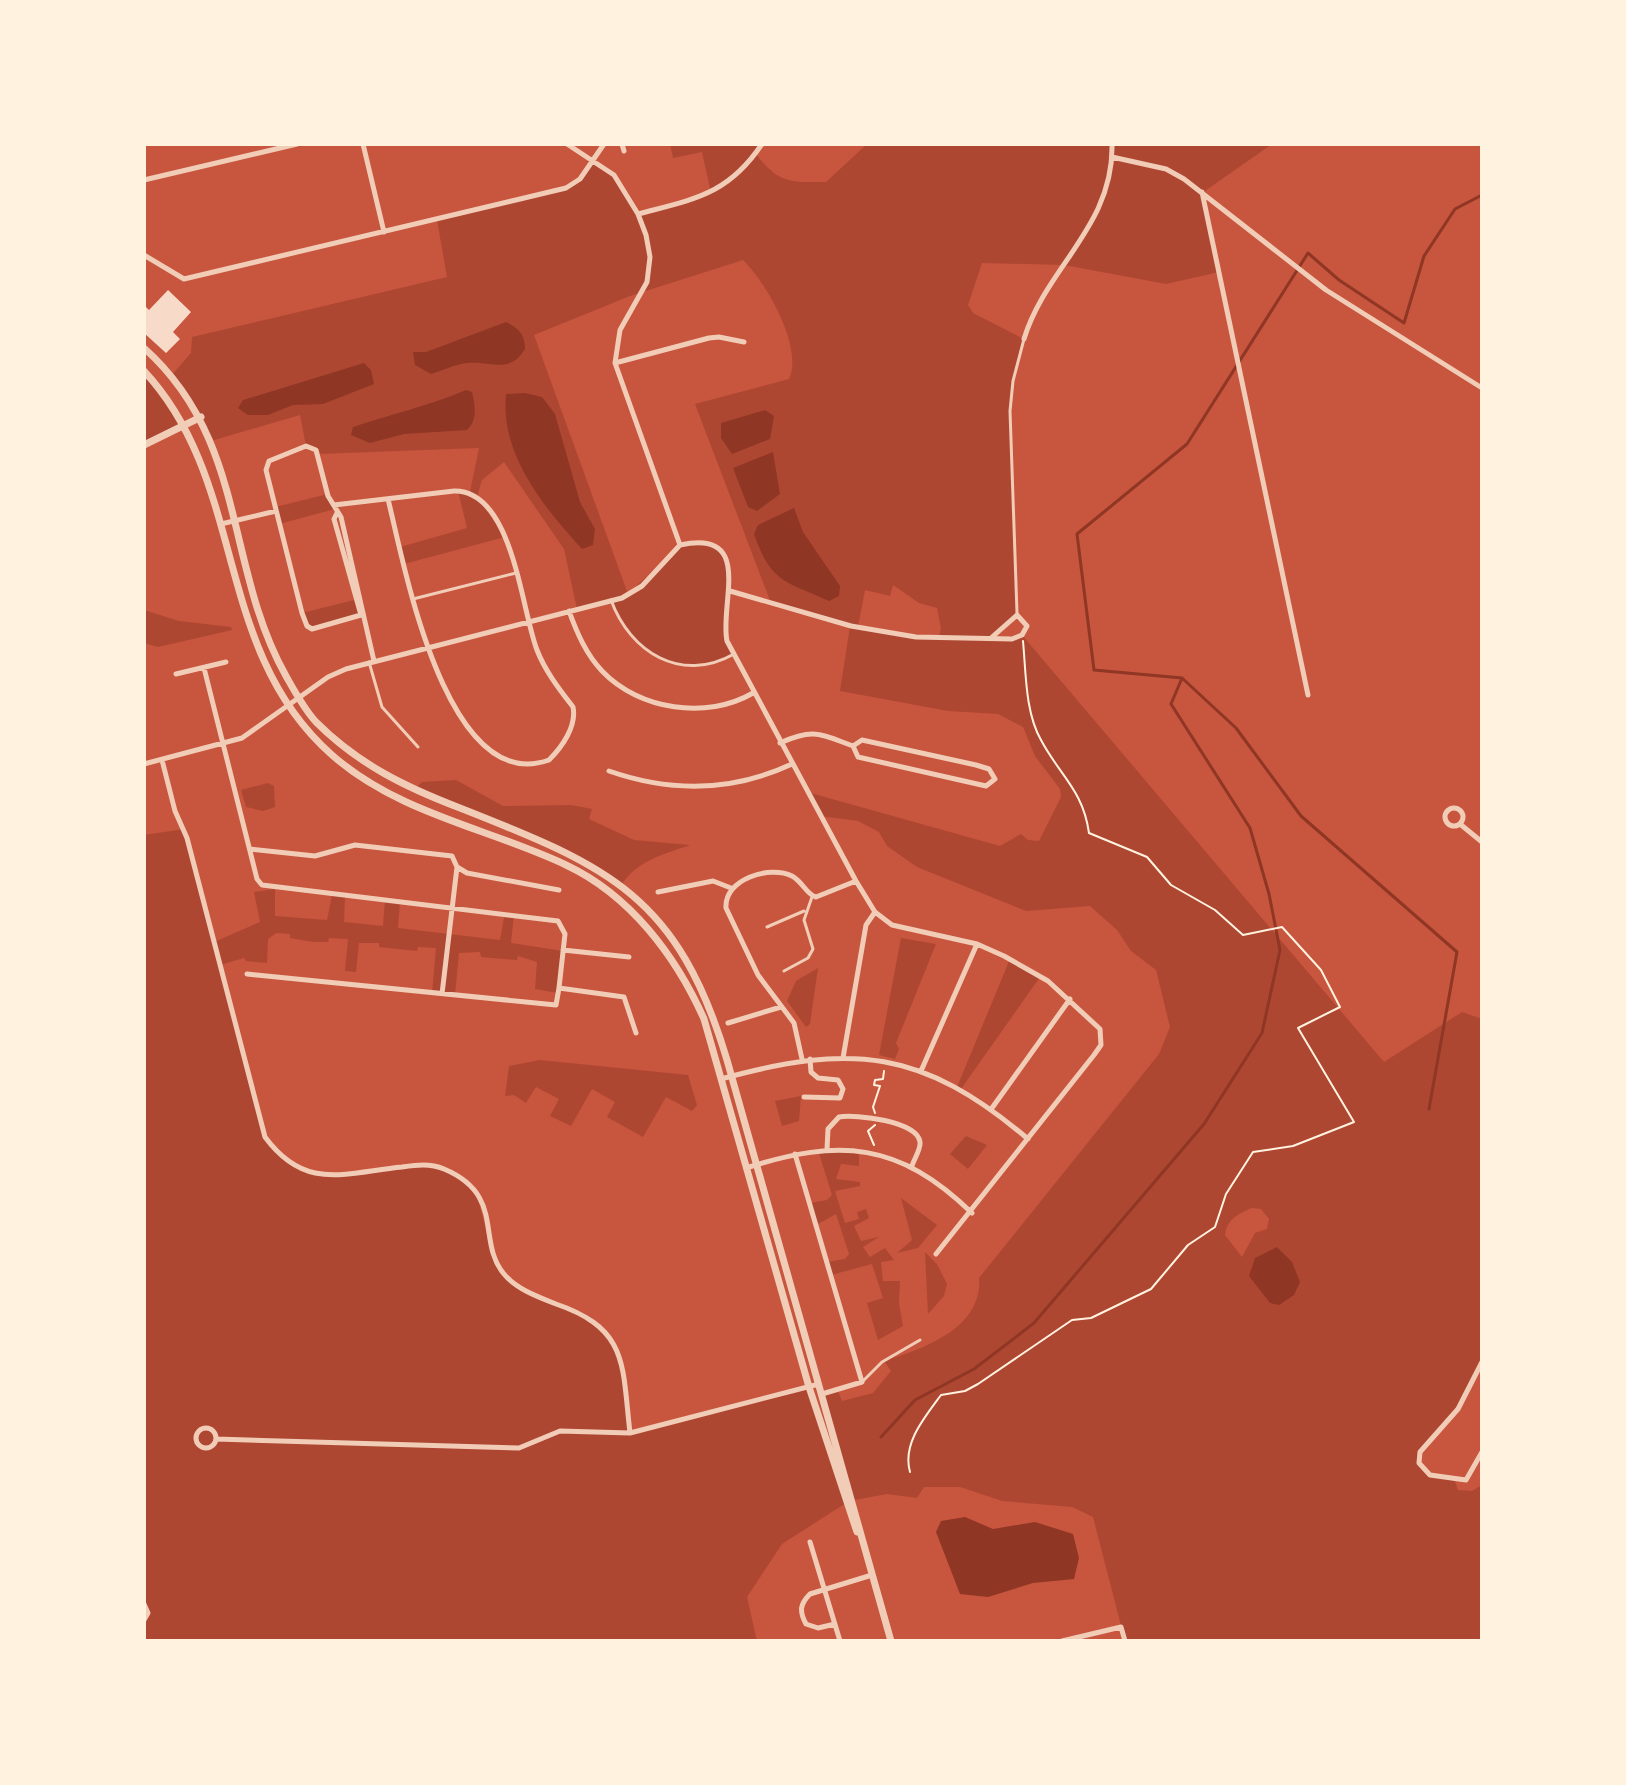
<svg xmlns="http://www.w3.org/2000/svg" width="1626" height="1785" font-family="'PT Serif',serif">
<rect width="100%" height="100%" fill="#c8553d"/>
<!-- green -->
<path fill="#ae4732" fill-rule="evenodd" d="M670 144H762L756 154C779 184 791 182 826 182L867 144H1272L1202 193 1219 272 1166 284 1064 265 982 263 968 305 973 313 1024 339 1013 381 1010 411 1017 615 992 637 1012 639 1022 635 1384 1062 1462 1012 1482 1019V1362L1458 1409 1431 1438 1419 1458 1426 1472 1454 1479 1458 1490 1472 1491 1482 1485V1632L1479 1641H1125L1093 1517 1072 1507 1002 1501 960 1487H924L917 1498 887 1494 854 1500 822 1394 837 1389 842 1401 873 1393 891 1371 884 1361C923 1349 983 1328 979 1278L1159 1054 1170 1027 1156 970 1131 951 1117 930 1090 906 1026 911 917 867 887 846 879 832 858 821 820 816 807 792 1000 846 1021 834 1028 840 1039 841 1061 797 1060 789 1035 756 1023 727 998 714 948 711 840 691 850 626 771 603 695 404 789 379C804 348 766 282 743 260L630 296 534 335 628 594 680 545 700 542 719 551 729 568 725 631 734 654C681 684 631 651 611 600L577 609 564 549 504 462 482 480 477 497 505 537 404 564 400 547 467 528 458 491 470 492 479 448 318 454 306 446 300 415 211 441 171 376 191 353 192 337 447 277 437 220 574 185 592 159 614 175 639 214 711 193 702 152 673 158ZM893 585 919 603 937 608 941 628 939 638 858 627 865 590 890 596ZM1252 1208 1261 1209 1269 1219 1267 1229 1255 1233 1242 1257 1225 1235C1227 1219 1238 1214 1252 1208Z
M148 375 186 427 144 445V378Z
M328 494 335 509 279 524 275 507Z
M354 600 361 615 323 628 307 626 302 613Z
M144 610 179 621 231 627 232 630 158 647 144 643Z
M456 780 503 806 571 805 592 809 589 819 634 840 690 845C665 854 635 861 621 886L583 859 414 790 422 782Z
M268 783 274 786 275 807 263 811 246 807 241 790Z
M184 829 214 942 260 922 254 892 275 889V916L327 920 332 895 345 897 344 922 383 926 385 900 400 901 398 928 500 940 505 913 514 914 511 943 563 951 558 993 535 989 537 962 518 956 517 960 481 957 480 952 459 953 455 995 432 993 436 948 418 947 417 951 379 947V943H359L356 972 345 971 348 939 329 938 328 942H313L290 938V934L276 933 268 939 267 963 246 961 244 958 220 965 265 1137C272 1146 279 1157 289 1164 315 1182 373 1171 403 1168 413 1168 425 1165 434 1166 492 1174 477 1232 499 1267 522 1305 582 1297 607 1332 626 1360 626 1400 630 1433L809 1387 846 1503 782 1544 747 1597 757 1641H144V835Z
M901 938 936 944 896 1043 899 1049 895 1059 879 1055Z
M1010 959 1040 977 961 1089 957 1087Z
M818 968 810 1024 806 1027 787 1001 796 981Z
M540 1060 688 1075 697 1105 692 1111 666 1097 643 1137 607 1117 615 1102 592 1089 571 1126 550 1116 559 1099 536 1087 526 1103 514 1095 505 1096 509 1066Z
M801 1096 799 1121 782 1126 775 1101Z
M966 1136 987 1145 968 1169 950 1154Z
M846 1148 859 1149V1166L841 1164 836 1179 860 1182V1186L835 1191 845 1223 859 1219 857 1212 866 1209 869 1218 854 1226 861 1241 879 1237 863 1247 870 1257 885 1248 894 1260 881 1262 883 1281H900L899 1303 903 1326 878 1340 867 1303 883 1298 872 1264 831 1275 827 1262 845 1259 849 1254 836 1214 816 1225 810 1203 827 1200 832 1195 818 1150Z
M901 1198 937 1225 918 1248 897 1253 912 1240Z
M925 1252 937 1264 947 1284 944 1296 928 1314Z"/>
<!-- water -->
<path fill="#8f3625" d="M506 322C519 328 525 335 525 349 508 377 487 358 461 364 451 366 441 371 431 374L415 365 413 352H426Z
M364 363 371 370 374 384 323 404 293 405 268 415H248L238 408 243 400Z
M466 390 472 392C475 405 478 420 467 430L404 434 370 443 351 435 353 427C392 414 428 406 466 390Z
M525 393 542 397 555 414 580 502 595 529 593 545 582 549C543 506 500 455 506 394Z
M765 410 774 416 770 439 732 454 721 438V423Z
M773 452 780 494 757 511 748 507 733 468Z
M794 508 803 532 840 586 839 596 829 601C785 581 771 583 754 534L758 525Z
M1277 1247 1292 1262 1300 1282 1294 1295 1279 1305 1270 1303 1249 1276 1255 1258Z
M965 1517 993 1529 1035 1522 1073 1534 1079 1558 1074 1579 1033 1583 988 1597 960 1594 936 1532 941 1521Z"/>
<g fill="none" stroke-linecap="round" stroke-linejoin="round">
<!-- stream -->
<path stroke="#8f3625" stroke-width="3" d="M1429 1109 1457 952 1301 816 1236 728 1182 678 1094 670 1077 534 1187 444 1308 253 1339 280 1404 323 1424 256 1455 209 1482 195
M881 1437 915 1400 974 1369 1034 1323 1204 1124 1262 1033 1280 950 1269 894 1250 828 1171 704 1182 678"/>
</g>
<!-- building -->
<path fill="#f7dbc8" d="M168 290 191 312 173 332 180 339 166 353 144 333V305L149 310Z"/>
<g fill="none" stroke-linecap="round" stroke-linejoin="round">
<!-- path -->
<path stroke="#fff3e0" stroke-width="2" d="M875 1113 873 1107 880 1086 874 1085 875 1080 883 1079 884 1071
M874 1145 868 1131 875 1125
M910 1472C902 1444 924 1418 941 1395L965 1391 978 1384 1072 1320 1091 1318 1151 1289 1188 1245 1215 1227 1226 1194 1253 1152 1293 1146 1354 1122 1298 1028 1340 1007 1321 970 1282 927 1243 935 1215 910 1171 885 1147 857 1089 833C1083 790 1060 776 1041 740 1025 712 1026 672 1023 641"/>
<!-- service -->
<path stroke="#f1ccb7" stroke-width="3" d="M413 599 516 573
M611 600C630 652 681 684 734 654
M1017 613 1010 411 1013 381 1024 339
M369 662 382 707 418 747
M767 927 804 911
M784 971 808 958 813 949 804 920 812 897
M862 1382 882 1362 920 1340"/>
<!-- minor -->
<path stroke="#f1ccb7" stroke-width="5" d="M363 144 384 232
M567 144 614 175 638 214 646 235 650 257 647 282 620 330 615 363 680 545C755 528 719 605 727 641L856 881 875 912 892 925 977 944 1004 956 1048 981 1100 1029 1101 1045 1094 1055 936 1254
M622 144 624 151
M1112 157 1166 169 1184 179 1326 290 1482 388
M144 180 297 144
M1202 192 1308 695
M638 214C694 199 728 195 762 144
M144 255 184 279 566 188 580 179 604 144
M1024 339C1046 267 1114 226 1112 144
M615 363 709 338 719 337 744 342
M334 505 454 491C513 490 521 609 537 650 545 671 560 690 573 707 577 726 562 747 549 760 446 797 404 564 388 499
M337 513 334 519 361 615 312 629 307 626 302 613 266 470 269 461 306 446 316 450 328 496 341 517 374 661
M221 524 276 511
M730 591 851 626 916 637 1012 639 1022 635 1027 626 1017 615 991 638
M569 611C577 633 586 654 602 671 639 710 707 720 753 693
M204 668 257 879 262 885 558 921 565 934 559 988 624 997 636 1033
M176 674 226 662
M780 743C814 728 820 734 853 746L858 757 986 786 995 779 989 769 976 765 862 740 853 746
M162 760 175 811 187 838 265 1137C305 1191 343 1173 402 1167 416 1165 430 1163 444 1169 506 1195 476 1241 504 1274 516 1289 538 1297 556 1304 629 1329 622 1365 630 1433
M144 764 242 738 328 677 346 669 622 598 642 586 680 545
M609 771C672 793 732 792 792 764
M1445 817a9 9 0 1 1 18 0a9 9 0 1 1-18 0Z
M1460 824 1482 842
M250 849 315 856 355 845 452 856 457 867 442 994
M457 867 467 873 559 890
M658 892 713 881 731 888
M563 950 629 957
M247 974 556 1005 559 988
M728 1023 781 1007
M843 1058 866 925 875 912
M802 1059 794 1023 758 975 726 908C724 879 770 865 792 876 803 882 806 894 816 897L856 881
M921 1071 977 944
M721 1079C852 1043 922 1049 1028 1139
M804 1097 840 1098 843 1089 838 1080 818 1078 811 1072 810 1059
M992 1108 1070 999
M827 1149 828 1129 839 1117C856 1114 917 1121 920 1142 921 1149 914 1159 912 1166
M795 1154 862 1382 822 1394
M746 1168C840 1138 899 1142 972 1213
M1482 1362 1458 1409 1420 1452 1419 1463 1430 1475 1466 1480 1482 1452
M196 1438a10 10 0 1 1 20 0a10 10 0 1 1-20 0Z
M216 1439 519 1448 560 1431 630 1433 819 1384
M810 1542 840 1641
M144 1604 148 1613 144 1620
M835 1624 818 1628 806 1624C799 1611 800 1604 810 1594L872 1575
M1062 1641 1121 1627 1125 1641"/>
<!-- tertiary -->
<path stroke="#f1ccb7" stroke-width="7" d="M144 348C248 441 224 566 286 676 295 692 304 709 316 722 358 764 405 787 460 808 610 867 678 896 727 1060L891 1641
M144 371C249 484 211 648 332 755 399 814 488 828 566 865 630 895 676 956 704 1019L809 1387 857 1532
M144 445 201 417"/>
</g>
<!-- border -->
<rect width="1626" height="1785" fill="none" stroke="#fff3e0" stroke-width="292"/>
</svg>
